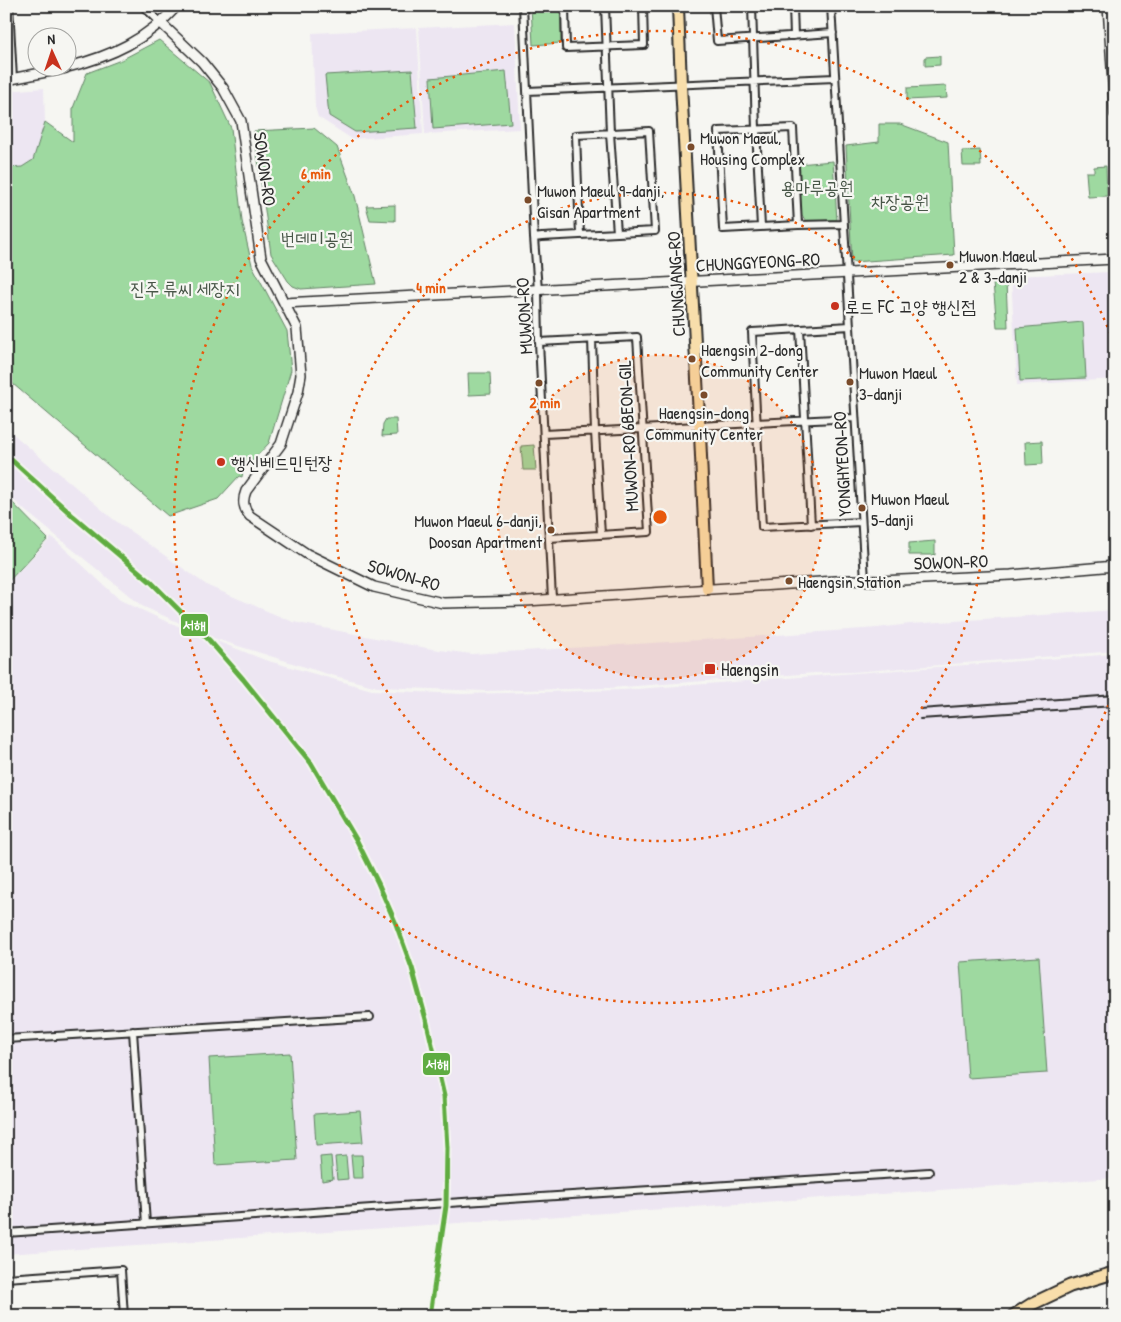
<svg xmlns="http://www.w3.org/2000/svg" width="1121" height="1322" font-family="'Patrick Hand','Poor Story',sans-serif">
<rect width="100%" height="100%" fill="#f6f6f2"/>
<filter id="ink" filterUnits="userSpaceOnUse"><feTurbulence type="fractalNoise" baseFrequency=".02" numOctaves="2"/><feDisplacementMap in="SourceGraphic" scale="10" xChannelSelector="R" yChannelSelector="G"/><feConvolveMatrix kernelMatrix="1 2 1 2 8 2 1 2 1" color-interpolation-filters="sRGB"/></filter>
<g filter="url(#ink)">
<!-- built -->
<path fill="#ede6f2" d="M515 23 520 129 425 134 419 28Z
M417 28 423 134 352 139 318 117 315 107 312 33Z
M44 88 45 122 33 160 22 167 6 168V91Z
M1111 272 1115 379 1017 385 1011 276Z
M6 428 113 519 208 586 293 622 432 649 472 654 750 637 877 628 910 624 1115 610V651L853 672 816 673 609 688 485 691 377 687 324 673 213 638 142 606 22 508 6 493Z
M52 537 120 600 163 620 265 660 372 690 462 694 623 690 1115 654V1178L6 1254V585Z"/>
<!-- green -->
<path fill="#9ed9a0" stroke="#648266" d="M531 6H561V43L533 45Z
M159 40 210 83 231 128 242 221 252 265 287 331 291 370 269 443 243 471 242 477 239 476 218 499 168 516 6 378V168L22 167 33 160 45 122 73 142V108L87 73 121 60Z
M940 56V65L925 66V57Z
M412 70 417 128 355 132 329 116 325 75Z
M506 71 511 123 433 129 430 78Z
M946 86 947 98 907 100V88Z
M879 124H900L948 142 954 255 852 262 846 146 879 142Z
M314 128 337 147 355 196 376 284 301 289 293 286 288 281 271 254 254 131Z
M980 150 981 166H963L962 151Z
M833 161 837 220 806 221 799 211 798 164Z
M1106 166 1107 196 1088 197 1086 172H1094V167Z
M395 205V221L370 220 366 206Z
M1006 282 1008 327H997L993 283Z
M1083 322 1086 378 1020 381 1017 328Z
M468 373H490L491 394 469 395Z
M386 419H396L397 435 382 436 383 424Z
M1042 441 1043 464 1026 465 1025 442Z
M534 445 536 470H523L521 446Z
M6 496 48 539 6 584Z
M935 541V555H909V543Z
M1039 957 1047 1073 968 1078 960 962Z
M290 1053 297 1160 215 1165 209 1058Z
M360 1111 363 1142 316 1145 314 1114Z
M351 1155H362L363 1178H353Z
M331 1156 333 1179 322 1181 320 1157Z
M346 1156 348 1179 337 1180 335 1157Z"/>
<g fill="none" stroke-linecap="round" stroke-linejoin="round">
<defs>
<path id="street" d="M9 6 13 79
M143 6 161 23
M523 6 534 238 538 290 539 342 552 599
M565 6 566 48 644 45 643 6
M605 6 610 133 617 233
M714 6 717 41 833 33
M752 6 756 129 761 227
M793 6 794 36
M831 6 865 580
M527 91 835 78
M793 128 798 225 723 229 718 131Z
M798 225 844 224
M534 238 542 237 655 231 649 131 576 135 580 235
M850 326 752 332 762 527 861 522
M800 329 811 525
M592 339 595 432 601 535
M539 342 637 337 649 532 549 538
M544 434 854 418
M133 1031 146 1224
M6 1039 370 1017
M6 1233 386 1207 929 1172
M6 1278 121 1270 124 1316"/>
<path id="secondary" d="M1108 6 1115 114
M161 23 202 62 223 88 241 121 261 258 297 328 301 375 298 392 281 444 246 491C242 501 243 508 250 516L307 554 374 587 443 603 526 601 851 580 880 581 1011 575 1115 566
M68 67C112 56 146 40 177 6
M6 80 66 68
M284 303 1115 259"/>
<path id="primary" d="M678 6 681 85 700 434 707 589"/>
<path id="highway" d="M1013 1316 1032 1304 1070 1286 1110 1274 1115 1273"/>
</defs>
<!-- street casing -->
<use href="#street" stroke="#2b2b2b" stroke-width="10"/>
<!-- secondary casing -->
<use href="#secondary" stroke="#2b2b2b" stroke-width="12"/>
<!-- primary casing -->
<use href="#primary" stroke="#2b2b2b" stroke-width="14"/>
<!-- highway casing -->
<use href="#highway" stroke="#2b2b2b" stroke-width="15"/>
<!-- street -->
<use href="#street" stroke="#f6f6f2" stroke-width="6"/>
<!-- secondary -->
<use href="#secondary" stroke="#f6f6f2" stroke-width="9"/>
<!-- primary -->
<use href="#primary" stroke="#f8deab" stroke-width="10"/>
<!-- highway -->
<use href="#highway" stroke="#f8deab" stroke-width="11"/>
<!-- rail -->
<path stroke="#2b2b2b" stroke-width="2" d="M920 709 1115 695
M920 719 1115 706"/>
<defs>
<path id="rail-1" d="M6 455 73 516 151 582 209 640 243 679 311 763 357 841 378 883 396 924 412 968 427 1023 444 1096 447 1148 446 1206 430 1316"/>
</defs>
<!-- rail-1 casing -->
<use href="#rail-1" stroke="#f6f6f2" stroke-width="9"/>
<!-- rail-1 -->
<use href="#rail-1" stroke="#5eac41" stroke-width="5"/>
</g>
</g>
<!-- distance rings -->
<circle cx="660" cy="517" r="162" fill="#e8590c" fill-opacity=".12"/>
<g fill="none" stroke="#e8590c" stroke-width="2.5" stroke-dasharray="2.5 5">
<circle cx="660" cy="517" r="162"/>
<circle cx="660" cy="517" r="324"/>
<path d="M1114 691A486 486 0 1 1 1114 343"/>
</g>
<!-- markers -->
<g fill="#7a4b2a" stroke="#f6f6f2" stroke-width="2">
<circle cx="691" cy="147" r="4.5"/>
<circle cx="528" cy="200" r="4.5"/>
<circle cx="950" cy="265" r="4.5"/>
<circle cx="692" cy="359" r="4.5"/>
<circle cx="850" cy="382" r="4.5"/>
<circle cx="539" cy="383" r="4.5"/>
<circle cx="704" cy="395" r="4.5"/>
<circle cx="862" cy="508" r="4.5"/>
<circle cx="551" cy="530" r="4.5"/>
<circle cx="789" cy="581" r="4.5"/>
</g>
<g fill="#c8321e" stroke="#f6f6f2" stroke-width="2">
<circle cx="835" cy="306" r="5"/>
<circle cx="221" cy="462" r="5"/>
<rect x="704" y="663" width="12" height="12" rx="2.5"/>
</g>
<g text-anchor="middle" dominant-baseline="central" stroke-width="4.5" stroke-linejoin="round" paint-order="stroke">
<!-- bus labels -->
<g font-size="17" fill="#2b2b2b" stroke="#f6f6f2" text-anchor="start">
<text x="700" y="137">Muwon Maeul,<tspan x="700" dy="21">Housing Complex</tspan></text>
<text x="537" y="190">Muwon Maeul 9-danji,<tspan x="537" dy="21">Gisan Apartment</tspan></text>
<text x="959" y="255">Muwon Maeul<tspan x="959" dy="21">2 &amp; 3-danji</tspan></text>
<text x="701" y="349">Haengsin 2-dong<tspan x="701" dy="21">Community Center</tspan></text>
<text x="859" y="372">Muwon Maeul<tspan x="859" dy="21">3-danji</tspan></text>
<text x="704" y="412" text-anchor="middle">Haengsin-dong<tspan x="704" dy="21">Community Center</tspan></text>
<text x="871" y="498">Muwon Maeul<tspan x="871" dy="21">5-danji</tspan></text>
<text x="542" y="520" text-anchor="end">Muwon Maeul 6-danji,<tspan x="542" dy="21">Doosan Apartment</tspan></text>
<text x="798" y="581">Haengsin Station</text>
</g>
<!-- street labels -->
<g font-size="18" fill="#2b2b2b" stroke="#f6f6f2">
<text transform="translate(265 169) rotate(82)">SOWON-RO</text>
<text transform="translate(758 262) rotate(-3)">CHUNGGYEONG-RO</text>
<text transform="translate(676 284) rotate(-93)">CHUNGJANG-RO</text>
<text transform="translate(524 316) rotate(-93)">MUWON-RO</text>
<text transform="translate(628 436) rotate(-93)">MUWON-RO 6BEON-GIL</text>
<text transform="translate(842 464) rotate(-93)">YONGHYEON-RO</text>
<text transform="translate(951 562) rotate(-2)">SOWON-RO</text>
<text transform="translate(404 575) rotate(16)">SOWON-RO</text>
</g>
<!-- park labels -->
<g font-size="18" fill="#485648" stroke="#f6f6f2">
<text x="817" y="187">용마루공원</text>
<text x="900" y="201">차장공원</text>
<text x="317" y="238">번데미공원</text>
<text x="185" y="288">진주 류씨 세장지</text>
</g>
<!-- poi labels -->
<g font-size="18" fill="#2b2b2b" stroke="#f6f6f2" text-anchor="start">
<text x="845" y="306">로드 FC 고양 행신점</text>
<text x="231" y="462">행신베드민턴장</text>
<text x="721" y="669">Haengsin</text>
</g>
</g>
<circle cx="660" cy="517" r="8" fill="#e8590c" stroke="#f6f6f2" stroke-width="2.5"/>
<g font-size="15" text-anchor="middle" font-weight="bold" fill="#e8590c" stroke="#f6f6f2" stroke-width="4.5" stroke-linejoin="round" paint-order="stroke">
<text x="316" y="179">6 min</text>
<text x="431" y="293">4 min</text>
<text x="545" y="408">2 min</text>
</g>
<g stroke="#f6f6f2" stroke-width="2">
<rect x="180" y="613" width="29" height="24" rx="5" fill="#5eac41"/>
<rect x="422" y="1052" width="29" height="24" rx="5" fill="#5eac41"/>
</g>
<g font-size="14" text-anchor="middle" font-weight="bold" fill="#fff">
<text x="194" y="630">서해</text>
<text x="437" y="1069">서해</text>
</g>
<!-- margin -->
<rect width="1121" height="1322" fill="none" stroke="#f6f6f2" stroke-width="25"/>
<rect x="12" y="12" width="1096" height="1297" fill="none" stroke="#2b2b2b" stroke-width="2" filter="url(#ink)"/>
<!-- north arrow -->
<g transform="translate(52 52) rotate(357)"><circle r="24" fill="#f6f6f2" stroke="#a5a5a2"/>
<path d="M0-4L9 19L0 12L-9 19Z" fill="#c8321e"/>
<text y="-8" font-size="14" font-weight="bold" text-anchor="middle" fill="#2b2b2b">N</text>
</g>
</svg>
